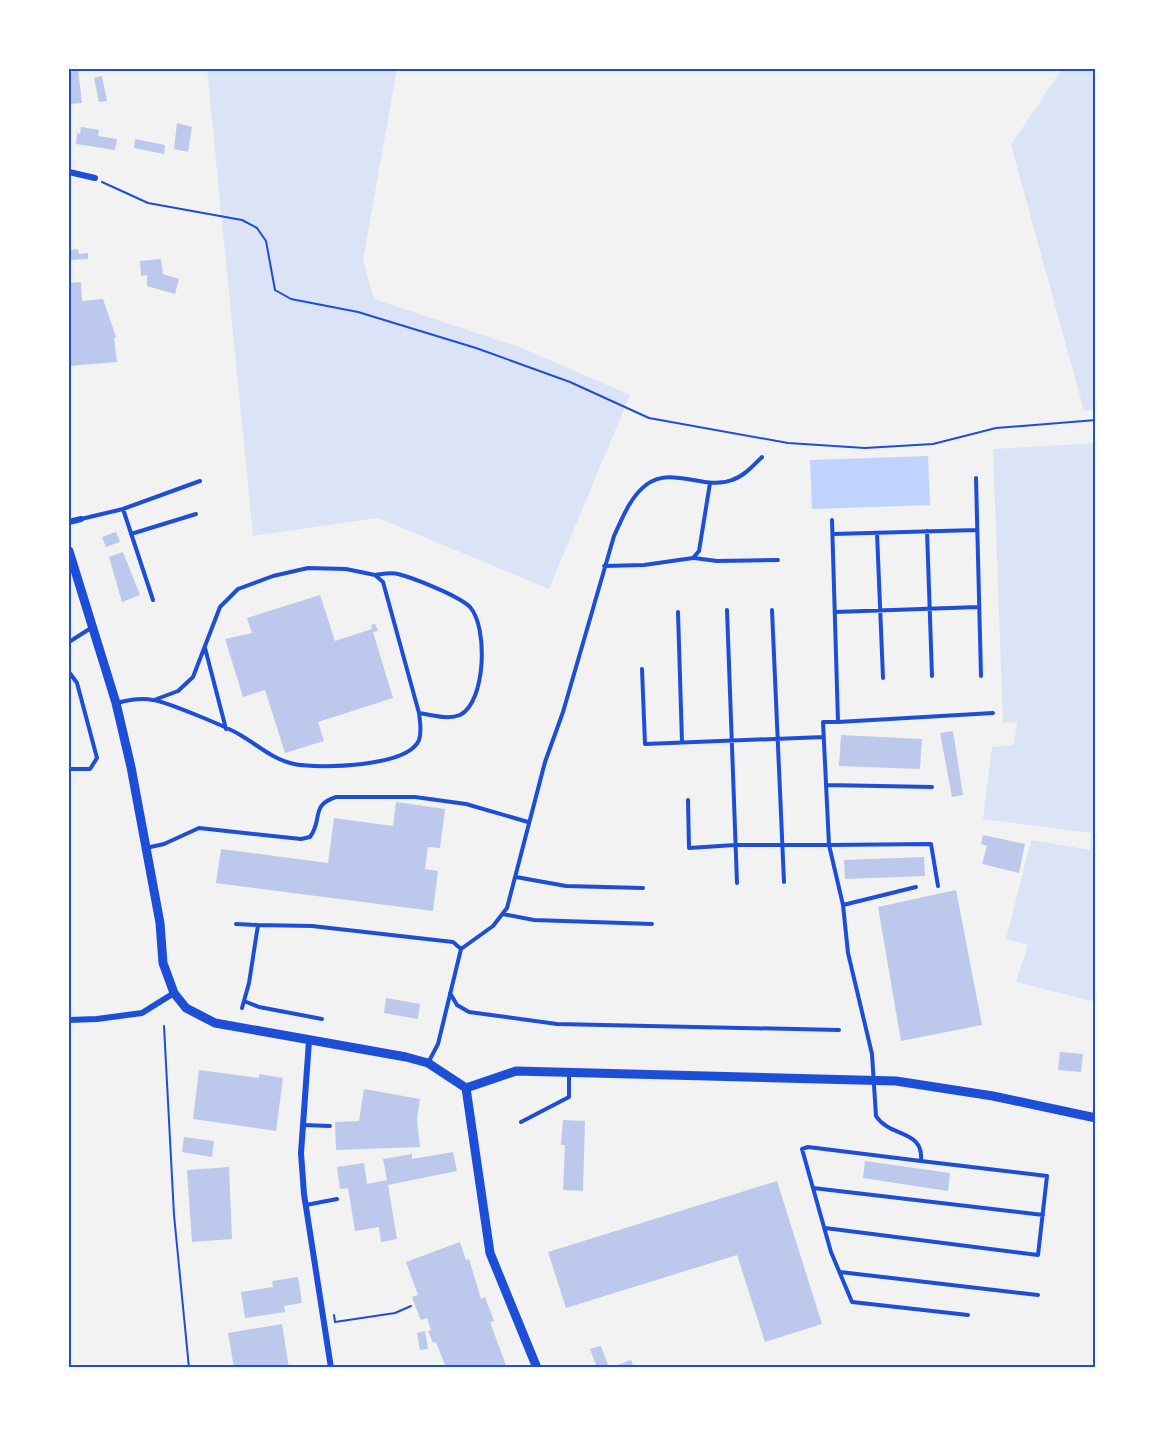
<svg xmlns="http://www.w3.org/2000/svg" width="1165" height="1437" font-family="'PT Serif',serif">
<rect width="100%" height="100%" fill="#f2f2f2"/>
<!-- green -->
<path fill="#dbe4f7" d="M207 69H397L363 260 374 299 522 348 630 395 549 589 378 518 253 536Z
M1062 69H1096V410L1084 411 1011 145Z
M1096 443V1002L1016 982 1028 945 1006 939 1031 840 1090 850 1091 833 983 819 992 747 1014 745 1017 722 1003 723 993 449Z"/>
<!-- water -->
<path fill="#bfd3fe" d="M928 456 930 505 812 509 810 460Z"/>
<!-- building -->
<path fill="#bdc9ec" d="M69 69H78L82 103 69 104Z
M102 76 107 101 99 102 94 78Z
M177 123 192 127 188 152 174 149Z
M81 127 99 130 98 136 117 139 115 150 76 144 77 133 80 134Z
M135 139 165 145 164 154 134 148Z
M78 249 79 254 88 253V259L69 260V250Z
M161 259 163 274 179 279 175 294 147 286V275L141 276 140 261Z
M81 282 82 301 103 299 116 337 114 338 117 362 69 366V283Z
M116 532 120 542 106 547 102 537Z
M123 552 140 595 122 602 109 557Z
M320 595 335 641 372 629 371 625 375 624 378 631 373 632 393 698 318 722 324 741 285 753 265 690 243 697 225 639 252 633 247 618Z
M953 731 963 795 952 797 940 733Z
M841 735 922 739 920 769 839 766Z
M396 802 445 809 440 848 428 847 425 869 438 871 433 911 216 883 221 849 328 863 334 818 393 826Z
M983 835 1025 844 1019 873 982 864 987 846 981 844Z
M924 857 925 876 845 879 844 860Z
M956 890 982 1025 901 1041 878 907Z
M386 998 420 1004 418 1019 384 1013Z
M1060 1052 1083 1054 1081 1072 1058 1070Z
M199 1070 259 1078V1074L283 1078 276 1131 193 1119Z
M364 1089 420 1099 417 1119 420 1147 336 1150 335 1122 359 1121Z
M563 1120 585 1121 583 1191 563 1190 565 1145H561Z
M184 1137 214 1141 212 1157 182 1152Z
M453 1152 457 1171 388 1185 397 1239 381 1242 379 1227 355 1231 348 1188 340 1189 337 1167 364 1163 367 1184 387 1180 383 1159 412 1154V1159Z
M865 1161 950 1173 948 1191 863 1178Z
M229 1167 232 1239 192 1242 187 1170Z
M777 1181 822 1324 765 1342 737 1255 566 1308 548 1252Z
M460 1242 466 1260 469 1259 481 1299 485 1297 494 1321 490 1322 507 1368H446L436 1342 433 1343 428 1331 431 1330 427 1318 421 1320 418 1313 412 1297 418 1295 406 1262Z
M298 1277 302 1303 284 1306 285 1312 245 1318 241 1292 273 1287 272 1281Z
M282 1324 289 1368H234L228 1333Z
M425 1331 428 1349 420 1350 417 1333Z
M601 1346 608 1365 597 1368 590 1349Z
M631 1360 634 1368H609Z"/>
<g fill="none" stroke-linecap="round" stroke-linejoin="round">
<!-- path -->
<path stroke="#1d4ed8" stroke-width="2" d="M102 182 148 203 242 220 257 228 266 241 275 290 291 299 358 312 476 348 570 382 649 418 788 443 865 448 933 444 996 428 1096 420
M164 1026 174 1215 189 1368
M334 1315 335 1322 395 1313 411 1306"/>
<!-- service -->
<path stroke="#1d4ed8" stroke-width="4" d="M976 478 981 676
M123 509 153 600
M81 519 123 509 200 481
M832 520 838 722 993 713
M927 531 932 676
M877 533 883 678
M131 534 196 514
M833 534 977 530
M694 558 717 561 778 560
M604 566 644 565 693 558 699 551 710 483
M375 575C382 574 392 572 398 574 414 578 459 596 470 607 488 627 486 702 460 715 448 720 431 715 419 713
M727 610 737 883
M772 610 784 882
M678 612 682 742
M835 612 979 607
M69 642 91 628
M205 648 226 729
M642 669 645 744 824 737
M69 672 77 683 97 758 90 769H69
M117 703C128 700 142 698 153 700 167 702 230 728 242 736 259 746 274 760 294 764 320 769 408 767 419 740 422 731 420 722 419 713L383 582 375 575 346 569 308 568 273 576 238 589 220 607 193 677 178 691 154 700
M838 722H823L829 845 931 844 938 886
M826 785 932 787
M688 800 689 848 735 845H829L843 905
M146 848 164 844 199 828 301 839 310 837C323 820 310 805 336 797H415L466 804 528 822
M516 877 566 886 643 888
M916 887 843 905 848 953 872 1054 876 1116C890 1138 924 1129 921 1161L808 1147 802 1149 831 1252 852 1302 968 1315
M503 914 534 920 652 924
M236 924 258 925 249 983 242 1008
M258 925 312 926 453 942 461 949 438 1044 428 1063
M461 949 493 926 507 908 545 762 563 712 614 536C622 519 630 497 646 485 671 465 705 491 732 480 744 476 753 466 762 457
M450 993 457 1005 469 1012 557 1024 839 1030
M244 1001 259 1007 322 1019
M521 1122 569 1097V1073
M303 1125 330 1126
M813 1188 1043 1215
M306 1205 337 1199
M825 1228 1038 1255 1047 1176 921 1161
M840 1272 1038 1295"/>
<!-- minor -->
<path stroke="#1d4ed8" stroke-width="6" d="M69 172 95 178
M69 522 81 519
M69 1020 97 1019 142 1013 174 993
M309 1041 301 1153 304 1194 331 1368"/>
<!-- tertiary -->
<path stroke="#1d4ed8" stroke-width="9" d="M69 551 116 703 131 767 160 923 163 963 174 993 186 1008 215 1023 406 1057 428 1063 466 1088
M466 1088 516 1071 896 1081 993 1096 1096 1118
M466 1088 490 1253 537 1368"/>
</g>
<!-- border -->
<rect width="1165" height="1437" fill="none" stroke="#ffffff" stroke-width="141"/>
<rect x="70" y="70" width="1024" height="1296" fill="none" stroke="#1d4ed8" stroke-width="2"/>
</svg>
